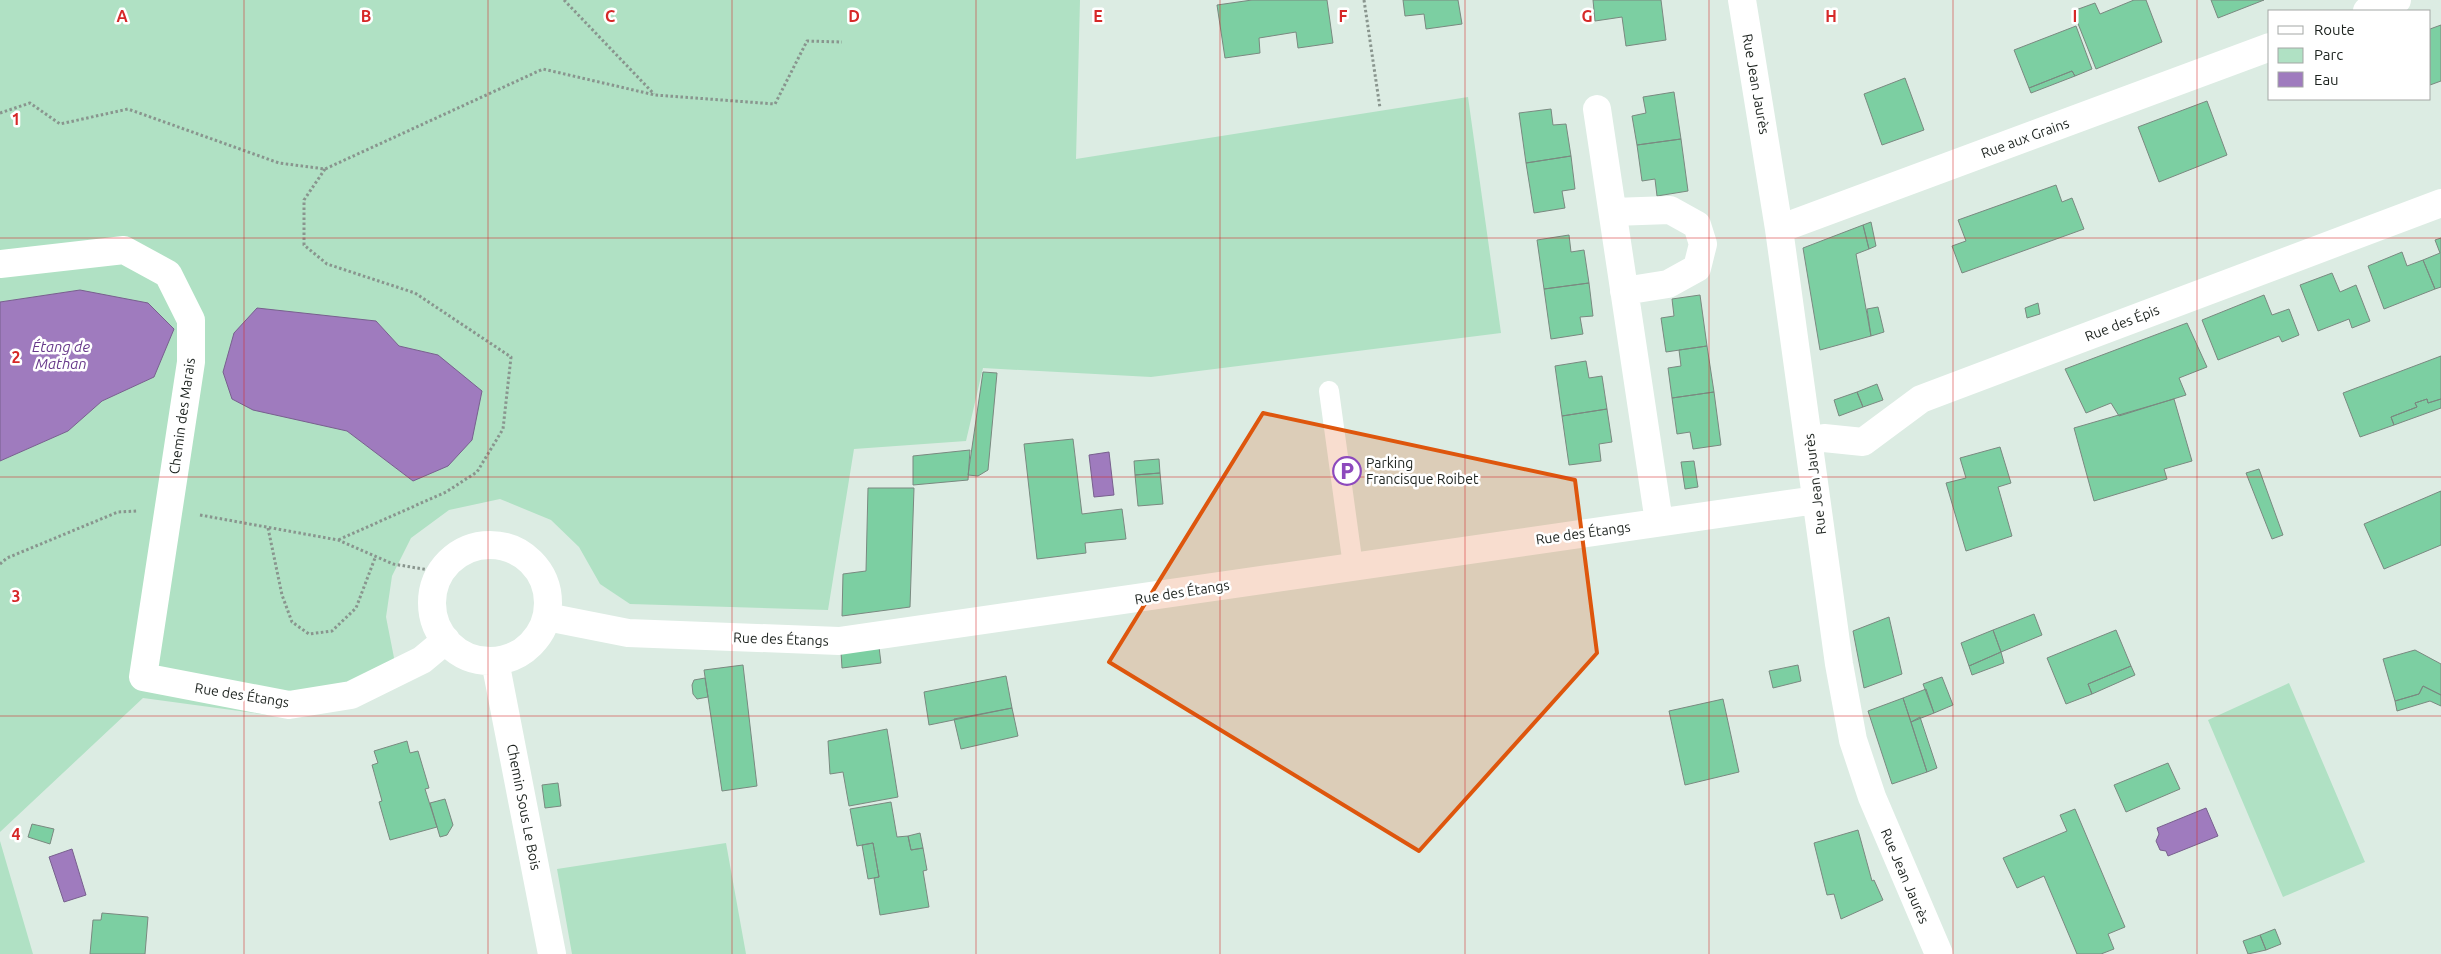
<svg xmlns="http://www.w3.org/2000/svg" width="2441" height="954" font-family="Ubuntu,sans-serif">
<rect width="100%" height="100%" fill="#dcece3"/>
<!-- green -->
<path fill="#b0e1c4" fill-rule="evenodd" d="M0 0H1080L1076 159 1468 97 1501 333 1151 377 983 368 966 441 854 449 828 610 630 604 600 584 579 547 551 520 500 499 449 510 411 538 392 576 386 617 397 673 292 718 143 698 0 832V461L68 431 102 401 154 377 80 290 0 302ZM376 321 399 346 438 355 413 481 347 431Z
M2289 683 2365 862 2283 897 2208 720Z
M0 841 33 954H0Z
M726 843 746 954H572L557 869Z"/>
<!-- water -->
<path fill="#9f7bbe" stroke="#78608e" d="M80 290 148 303 174 329 154 377 102 401 68 431 0 461V302Z
M257 308 376 321 399 346 438 355 482 391 472 440 448 466 413 481 347 431 253 410 232 399 223 372 234 333Z
M1109 452 1114 495 1094 497 1089 455Z
M2206 808 2218 836 2168 856 2166 851 2160 850 2156 841 2159 834 2157 828Z
M72 849 86 895 64 902 49 857Z"/>
<!-- building -->
<path fill="#7ccfa2" stroke="#7a8980" d="M1252 0H1327L1333 43 1298 48 1296 32 1259 38 1260 53 1225 58 1217 5Z
M1403 0H1458L1462 24 1426 29 1424 14 1405 16Z
M1593 0H1661L1666 40 1626 46 1622 17 1595 21Z
M2134 0H2146L2162 42 2096 69 2073 11 2095 3 2100 14Z
M2211 0H2264L2218 18Z
M2441 25V81L2430 85V29Z
M2076 26 2092 69 2075 76 2072 71 2029 88 2014 50Z
M2072 71 2075 76 2031 93 2029 88Z
M1905 78 1924 130 1882 145 1864 94Z
M1674 92 1681 139 1637 145 1632 116 1646 113 1643 97Z
M2207 101 2227 155 2159 182 2138 127Z
M1551 109 1553 125 1566 124 1571 156 1526 163 1519 113Z
M1681 139 1688 191 1657 196 1655 179 1642 181 1637 145Z
M1571 156 1575 189 1562 191 1565 208 1534 213 1526 163Z
M2056 185 2062 202 2072 198 2084 229 1962 273 1952 246 1966 241 1958 220Z
M1871 222 1876 246 1869 249 1863 225Z
M1863 225 1869 249 1856 254 1871 336 1820 350 1803 248Z
M1569 235 1571 252 1584 250 1589 283 1544 289 1537 240Z
M2441 238V287L2435 289 2423 260 2440 253 2435 240Z
M2402 252 2407 266 2423 260 2435 289 2384 309 2368 266Z
M2332 273 2340 292 2356 285 2370 321 2352 328 2349 319 2318 331 2300 285Z
M1589 283 1593 316 1580 317 1583 334 1551 339 1544 289Z
M1700 295 1707 346 1666 352 1661 318 1674 316 1672 299Z
M2264 295 2272 315 2289 309 2299 335 2282 342 2279 336 2218 360 2202 320Z
M2038 303 2040 314 2027 318 2025 308Z
M1878 307 1884 332 1871 336 1867 309Z
M2187 323 2207 367 2179 378 2186 395 2119 416 2111 403 2086 413 2065 369Z
M1707 346 1714 392 1672 398 1668 368 1681 366 1679 350Z
M2441 356V399L2428 403 2427 399 2415 403 2417 407 2391 417 2394 425 2360 437 2343 393Z
M1586 361 1589 378 1602 376 1607 409 1562 416 1555 366Z
M983 372 997 373 988 470 978 476 968 475Z
M1877 384 1883 400 1863 407 1857 392Z
M1714 392 1721 445 1693 449 1690 432 1677 434 1672 398Z
M1857 392 1863 407 1839 416 1834 400Z
M2174 399 2192 461 2164 469 2167 479 2094 501 2074 428Z
M2427 399 2428 403 2441 399V408L2394 425 2391 417 2417 407 2415 403Z
M1607 409 1612 442 1599 444 1601 461 1569 465 1562 416Z
M1073 439 1082 514 1122 509 1126 539 1085 543 1086 553 1037 559 1024 444Z
M2000 447 2011 483 1998 487 2012 536 1966 551 1946 483 1966 478 1960 458Z
M970 450 968 480 913 485V456Z
M1159 459 1160 473 1135 475 1134 461Z
M1694 461 1698 487 1685 489 1681 462Z
M2259 469 2283 535 2272 539 2246 473Z
M1160 473 1163 504 1138 506 1135 475Z
M868 488H914L910 607 842 616 843 574 866 571Z
M2441 491V545L2384 569 2364 524Z
M2034 614 2042 635 2001 652 1993 630Z
M1889 617 1902 674 1864 688 1853 631Z
M1993 630 2001 652 1969 666 1961 643Z
M2116 630 2131 666 2088 684 2092 694 2066 704 2047 658Z
M879 647 881 663 842 668 841 652Z
M2415 650 2441 664V695L2423 686 2419 694 2395 701 2383 659Z
M2001 652 2004 663 1972 675 1969 666Z
M743 665 757 786 722 791 704 670Z
M1798 665 1801 681 1773 688 1769 671Z
M2131 666 2135 675 2092 694 2088 684Z
M1006 676 1012 708 929 725 924 692Z
M1942 677 1953 705 1934 713 1923 684Z
M705 678 708 697 697 699 693 694 692 685 694 680Z
M2423 686 2441 695V706L2430 701 2397 711 2395 701 2419 694Z
M1926 689 1934 713 1911 722 1903 698Z
M1903 698 1927 772 1892 784 1868 711Z
M1723 699 1739 772 1685 785 1669 711Z
M1012 708 1018 736 961 749 954 719Z
M1920 717 1937 768 1927 772 1911 722Z
M887 729 898 797 849 806 843 772 830 774 828 741Z
M407 741 410 753 418 751 429 788 425 789 437 827 390 840 379 802 382 801 372 765 378 763 374 751Z
M2168 763 2180 789 2126 812 2114 785Z
M558 783 561 806 545 808 542 785Z
M445 799 453 825 447 835 440 837 430 803Z
M891 802 897 837 908 836 911 850 923 848 927 870 923 871 929 907 880 915 874 878 879 877 873 843 857 846 850 809Z
M2075 809 2125 927 2108 934 2114 949 2101 954H2077L2044 876 2017 888 2003 858 2067 831 2060 815Z
M32 824 54 829 50 844 28 837Z
M1858 830 1872 881 1874 880 1883 900 1841 919 1834 894 1827 895 1814 843Z
M920 833 923 848 911 850 908 836Z
M873 843 879 877 868 879 862 845Z
M102 913 148 917 145 954H90L93 920H101Z
M2275 929 2281 944 2266 950 2260 935Z
M2260 935 2266 950 2248 954 2243 941Z"/>
<g fill="none" stroke-linecap="round" stroke-linejoin="round">
<!-- path -->
<path stroke="#89958e" stroke-width="3" stroke-dasharray="2.5 2.5" stroke-linecap="butt" d="M564 0 654 94
M1364 0 1380 108
M0 113 30 103 60 124 128 109 279 163 325 169 543 69 655 95 775 104 807 41 842 42
M325 169 304 200V245L327 264 415 293 511 357 503 429 477 472 446 492 338 540
M200 515 338 540 393 564 441 572
M268 528 282 595 292 622 309 634 332 631 356 608 375 558
M0 564 7 558 118 512 137 511"/>
<!-- lane -->
<path stroke="#fff" stroke-width="20" d="M1329 391 1353 566"/>
<!-- street -->
<path stroke="#fff" stroke-width="28" d="M1742 0 1779 229 1839 664 1853 740 1872 797 1939 954
M2367 11 2397 0
M1597 109 1659 522
M1613 212 1670 210 1697 225 1703 244 1697 268 1668 284 1624 291
M1779 229 2270 47
M0 264 124 250 168 274 191 320V362L143 677 289 705 351 695 422 660 446 640
M1810 440 1824 438 1863 442 1921 399 2441 203
M432 603a58 58 0 1 1 116 0a58 58 0 1 1-116 0Z
M547 617 628 633 839 641 1816 500
M495 661 552 954"/>
</g>
<!-- marked area -->
<path fill="#de560d" fill-opacity="0.2" stroke="#de560d" stroke-width="4" stroke-linejoin="round" d="M1263 413 1575 480 1597 653 1419 851 1109 662Z"/>
<!-- grid -->
<path fill="none" stroke="#d62828" stroke-width="1" stroke-opacity="0.55" d="M244 0V954M488 0V954M732 0V954M976 0V954M1220 0V954M1465 0V954M1709 0V954M1953 0V954M2197 0V954M0 238H2441M0 477H2441M0 716H2441"/>
<!-- icons -->
<defs>
<symbol id="parking-ring" viewBox="-11 -11 22 22"><circle r="9.5" fill="#fff" stroke="#8d49bd" stroke-width="1.5"/><path d="M-3.5-5.5H1a3.5 3.5 0 0 1 0 7H-1V5.5H-3.5ZM-1-3.4V-.6H.8a1.4 1.4 0 0 0 0-2.8Z" fill="#8d49bd"/></symbol>
</defs>
<g fill-rule="evenodd">
<use href="#parking-ring" x="1331" y="455" width="32" height="32"/>
</g>
<g text-anchor="middle" dominant-baseline="central" stroke-width="5" stroke-linejoin="round" paint-order="stroke">
<!-- street labels -->
<g font-size="14" fill="#1c221e" stroke="#fff">
<text transform="translate(1756 84) rotate(80)">Rue Jean Jaurès</text>
<text transform="translate(2025 138) rotate(-20)">Rue aux Grains</text>
<text transform="translate(2122 323) rotate(-21)">Rue des Épis</text>
<text transform="translate(182 416) rotate(-82)">Chemin des Marais</text>
<text transform="translate(1815 484) rotate(-97)">Rue Jean Jaurès</text>
<text transform="translate(1583 533) rotate(-8)">Rue des Étangs</text>
<text transform="translate(1182 592) rotate(-9)">Rue des Étangs</text>
<text transform="translate(781 639) rotate(2)">Rue des Étangs</text>
<text transform="translate(242 695) rotate(9)">Rue des Étangs</text>
<text transform="translate(524 807) rotate(79)">Chemin Sous Le Bois</text>
<text transform="translate(1905 876) rotate(67)">Rue Jean Jaurès</text>
</g>
<!-- poi labels -->
<g font-size="14" fill="#1c221e" stroke="#fff" text-anchor="start">
<text x="1366" y="463">Parking<tspan x="1366" dy="16">Francisque Roibet</tspan></text>
</g>
<!-- water labels -->
<g font-size="15" font-style="italic" fill="#68398b" stroke="#fff">
<text x="61" y="346">Étang de<tspan x="61" dy="17">Mathan</tspan></text>
</g>
</g>
<g font-size="16" text-anchor="middle" font-weight="bold" fill="#d62828" stroke="#fff" stroke-width="5" stroke-linejoin="round" paint-order="stroke">
<text x="122" y="22">A</text>
<text x="366" y="22">B</text>
<text x="610" y="22">C</text>
<text x="854" y="22">D</text>
<text x="1098" y="22">E</text>
<text x="1343" y="22">F</text>
<text x="1587" y="22">G</text>
<text x="1831" y="22">H</text>
<text x="2075" y="22">I</text>
<text x="16" y="125">1</text>
<text x="16" y="363">2</text>
<text x="16" y="602">3</text>
<text x="16" y="840">4</text>
</g>
<!-- legend -->
<rect x="2268" y="10" width="162" height="90" fill="#ffffff" stroke="#a4a7a5"/>
<rect x="2278" y="26" width="25" height="8" fill="#ffffff" stroke="#a4a7a5"/>
<text x="2314" y="35" font-size="15" fill="#1c221e">Route</text>
<rect x="2278" y="48" width="25" height="15" fill="#b0e1c4" stroke="#a4a7a5"/>
<text x="2314" y="60" font-size="15" fill="#1c221e">Parc</text>
<rect x="2278" y="72" width="25" height="15" fill="#9f7bbe" stroke="#a4a7a5"/>
<text x="2314" y="85" font-size="15" fill="#1c221e">Eau</text>
</svg>
